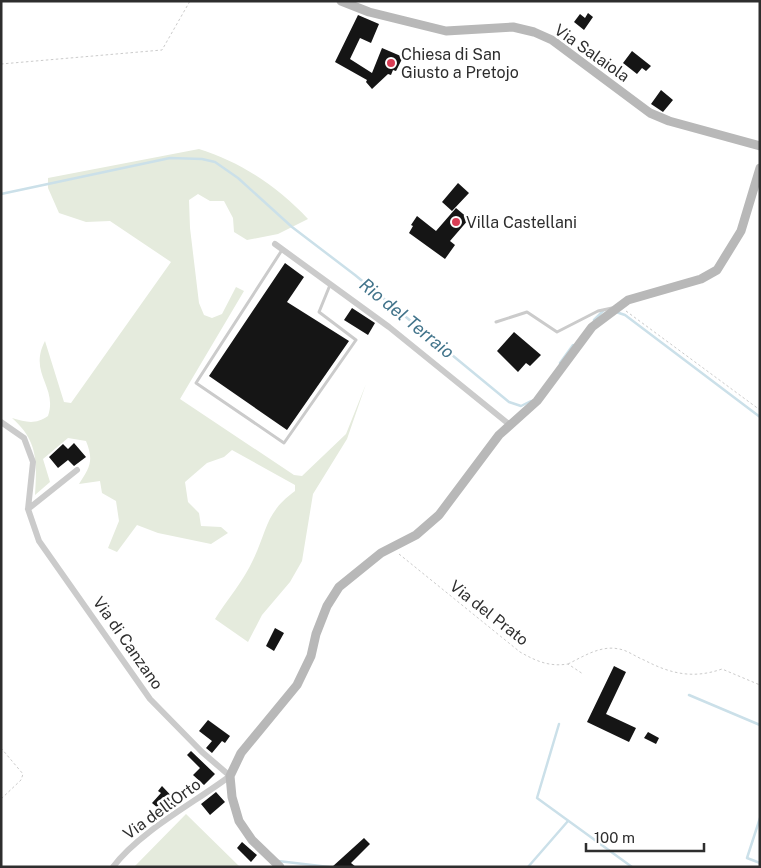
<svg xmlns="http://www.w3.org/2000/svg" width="761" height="868" font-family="'Public Sans',sans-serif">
<rect width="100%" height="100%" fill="#fff"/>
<!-- green -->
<path fill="#e5ebdd" d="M199 149C241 162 278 187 308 219L278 234 247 240 234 232 233 218 224 201H210L198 194 189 200 190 228 199 303 204 315 212 318 222 314 236 287 244 291 180 399 294 475 302 476 346 434 366 384 347 439 313 494 302 561 290 582 262 615 248 642 215 619C227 600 244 580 253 560 268 529 265 513 295 491V485L232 450 224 457 207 463 185 482 188 502 199 513 201 526 221 527 228 533 211 544 158 533 137 525 117 552 108 548 119 521 116 501 102 493 100 481 79 484C90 467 94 461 86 441L68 438 43 459 50 482 35 495C37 461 38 441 12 418 26 422 35 425 48 416 58 386 28 374 45 341L64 402 71 403 171 262 110 221 86 222 59 213 48 188V178Z
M186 814 240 867H134Z"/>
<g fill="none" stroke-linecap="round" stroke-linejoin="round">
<!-- stream -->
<path stroke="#cbe0e9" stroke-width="2.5" d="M1 194 170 158 202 159 215 162 238 178 292 227 355 275 509 402 521 406 531 401
M616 312 625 315 760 417
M594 320 604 310
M560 363 573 345
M689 695 760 725
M559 724 537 798 632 867
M760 818 747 858 760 863
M278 861 329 867
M528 867 568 821"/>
</g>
<!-- building -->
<path fill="#151515" d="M588 13 593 17 584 30 574 22 580 14 585 18Z
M358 15 379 24 371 43 360 38 350 59 372 73 382 48 403 57 396 71 393 70 391 75 388 74 372 89 366 82 367 80 335 62Z
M632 51 651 66 646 71 642 68 637 74 623 63Z
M661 90 673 100 663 112 651 104Z
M458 183 469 193 452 211 442 202Z
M456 208 469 219 450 241 455 245 445 259 409 233 413 226 411 225 417 216 436 231Z
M285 263 304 277 287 302 349 341 287 430 209 376Z
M352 308 375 323 368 335 344 320Z
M514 332 541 355 530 366 526 363 518 372 497 351Z
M74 443 86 457 74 466 68 460 58 468 49 457 63 444 68 449Z
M275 628 284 633 274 651 266 646Z
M614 666 626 672 606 714 636 728 629 742 587 722Z
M208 720 230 736 225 743 222 741 212 753 206 748 212 741 199 731Z
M648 732 659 738 656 744 644 738Z
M191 751 215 774 204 785 193 775 200 768 187 755Z
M162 786 179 804 165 814 152 803 161 793 158 791Z
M216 792 225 802 210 815 201 804Z
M364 838 370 844 351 863 356 867H332Z
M242 842 257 855 251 862 237 848Z"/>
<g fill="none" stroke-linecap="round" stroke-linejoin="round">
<!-- path -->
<path stroke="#cbcbcb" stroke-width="1" stroke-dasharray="2.5 2.5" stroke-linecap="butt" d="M1 64 162 50 190 1
M626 311 760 410
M399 554 520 652C536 661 549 667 568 664L583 674
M568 664C584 656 601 645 619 649 627 650 636 657 644 660 671 674 693 679 722 669L760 685
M1 748 23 774 21 780 1 799"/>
<!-- lane -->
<path stroke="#cbcbcb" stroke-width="3" d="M282 250 196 383 284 443 356 340 319 312 330 285
M496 322 527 312 557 332 598 311 612 308"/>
<!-- street -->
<path stroke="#cbcbcb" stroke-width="6" d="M275 244 389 327 510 425
M1 422 24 438 33 462 28 509 39 541 150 699 202 752 230 776C194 803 139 832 113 867
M28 509 77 470"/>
<!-- secondary -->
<path stroke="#b8b8b8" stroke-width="9" d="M341 1 369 12 446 31 513 27 534 32 552 40 650 113 669 121 760 146
M280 867 252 840 239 821 232 797 230 776 241 753 297 685 311 656 316 634 327 606 339 587 381 553 416 535 439 515 499 435 537 401 592 327 628 300 701 279 717 270 741 231 760 168"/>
</g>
<!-- markers -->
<g fill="#d93d55" stroke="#fff" stroke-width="2">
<circle cx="391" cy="63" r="5"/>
<circle cx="456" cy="222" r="5"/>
</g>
<g text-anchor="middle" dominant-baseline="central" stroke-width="5" stroke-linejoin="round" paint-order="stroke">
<!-- street labels -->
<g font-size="16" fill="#2e2e2e" stroke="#fff">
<text transform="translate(592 53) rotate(35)">Via Salaiola</text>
<text transform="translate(489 613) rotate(38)">Via del Prato</text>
<text transform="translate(128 643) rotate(55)">Via di Canzano</text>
<text transform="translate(162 809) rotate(-36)">Via dell'Orto</text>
</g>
<!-- poi labels -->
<g font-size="16" fill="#2e2e2e" stroke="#fff" text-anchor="start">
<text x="401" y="54">Chiesa di San<tspan x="401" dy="18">Giusto a Pretojo</tspan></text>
<text x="466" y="222">Villa Castellani</text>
</g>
<!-- water labels -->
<g font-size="18" font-style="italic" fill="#42748b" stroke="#fff">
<text transform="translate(407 318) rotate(39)">Rio del Terraio</text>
</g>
</g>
<!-- border -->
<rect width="761" height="868" fill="none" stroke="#2e2e2e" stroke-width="5"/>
<!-- scale -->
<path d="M586 843v8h118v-8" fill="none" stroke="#2e2e2e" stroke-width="2.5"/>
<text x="594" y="843" font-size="15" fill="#2e2e2e" stroke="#ffffff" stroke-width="4" paint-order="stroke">100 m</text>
</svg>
